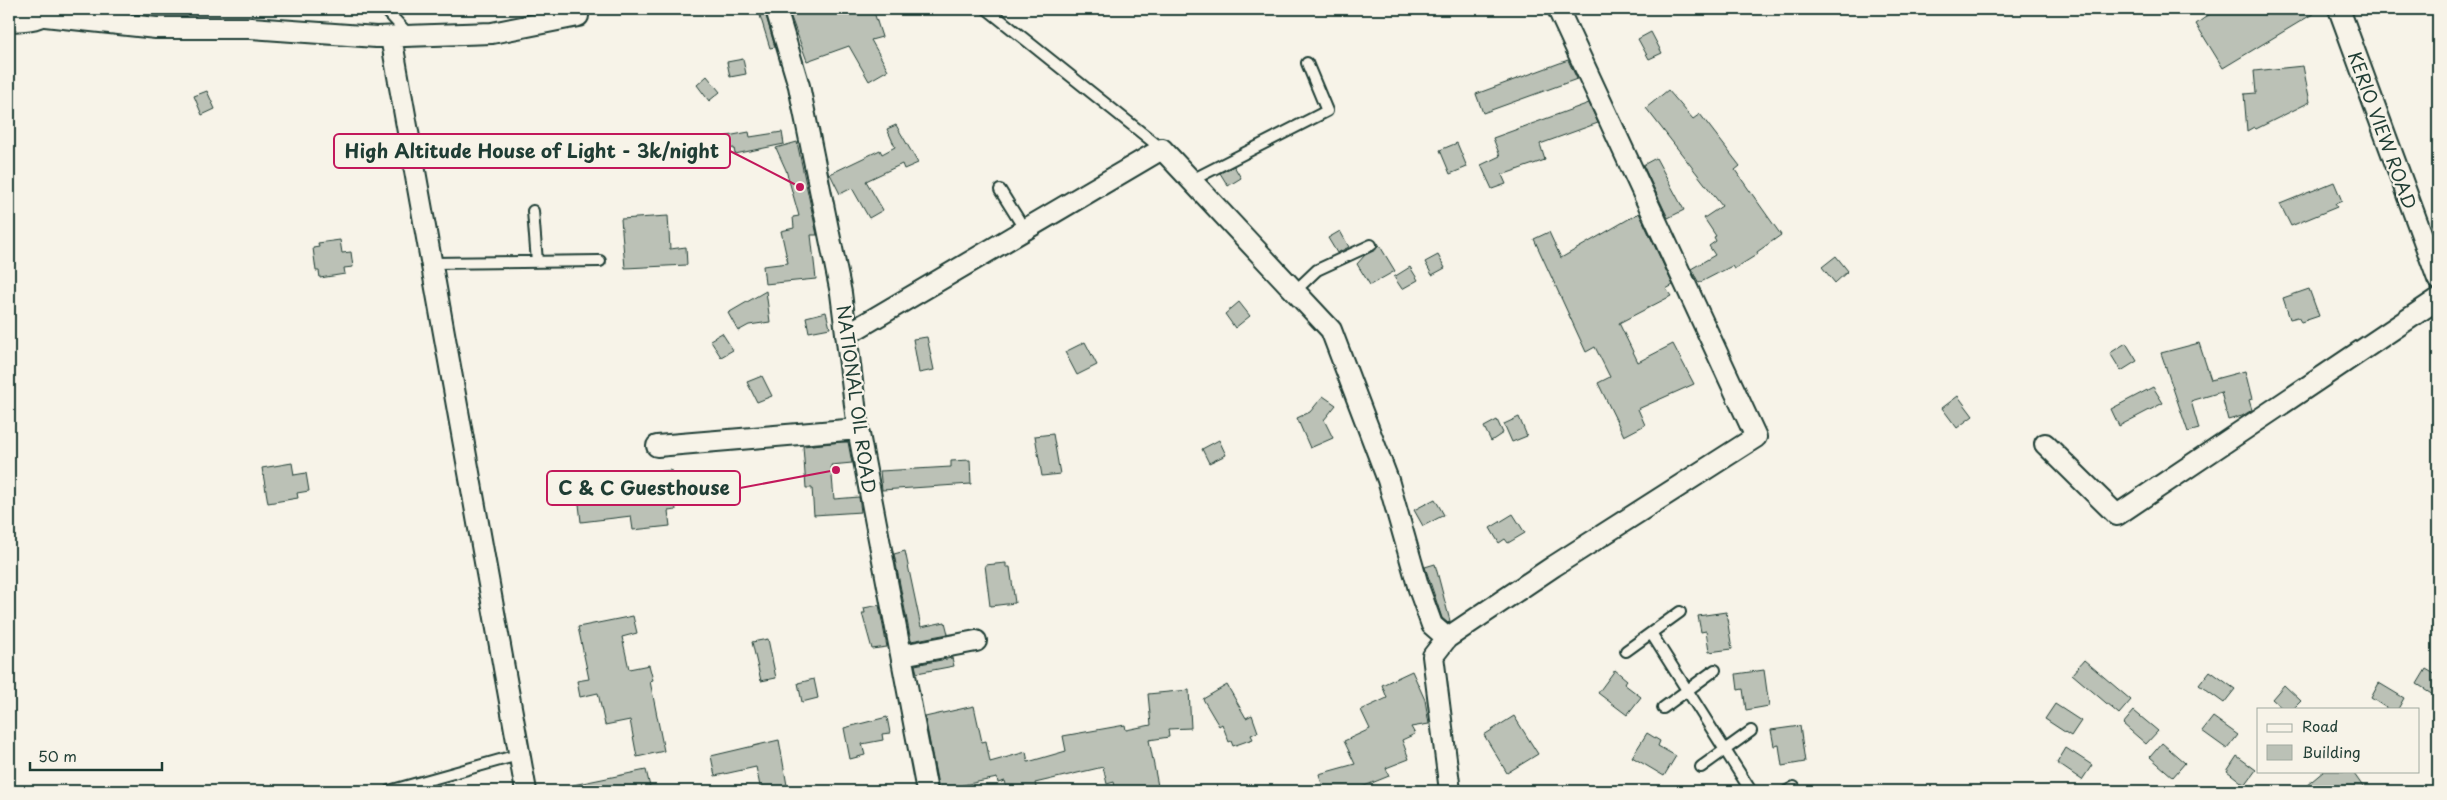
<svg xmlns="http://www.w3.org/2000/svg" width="2447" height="800" font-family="'Playpen Sans',sans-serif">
<rect width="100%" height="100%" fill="#f7f3e8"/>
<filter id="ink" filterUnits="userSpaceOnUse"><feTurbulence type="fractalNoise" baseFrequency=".02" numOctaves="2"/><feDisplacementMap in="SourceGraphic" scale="10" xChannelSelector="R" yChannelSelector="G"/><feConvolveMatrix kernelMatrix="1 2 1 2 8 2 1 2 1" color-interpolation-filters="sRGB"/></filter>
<g filter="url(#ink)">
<!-- building -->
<path fill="#bbc1b6" stroke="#1f3d34" d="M758 9H764L775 47 770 48Z
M788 9H873L882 37 871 40 888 70 869 81 849 46 807 61Z
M2217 9H2321L2223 68 2196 24Z
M1651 32 1662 53 1649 59 1638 39Z
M743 59 746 74 730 77 727 62Z
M1568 60 1577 79 1483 113 1476 94Z
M2303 66 2310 102 2256 129 2254 127 2247 131 2244 94 2256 93 2254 71Z
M707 76 720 92 709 101 697 85Z
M1668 90 1693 119 1700 114 1740 166 1735 170 1781 235 1757 252 1758 254 1734 269 1732 266 1699 283 1691 269 1715 255 1709 246 1716 241 1714 237 1716 236 1704 218 1722 206 1646 108Z
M207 91 215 109 202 115 194 96Z
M1589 103 1598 123 1540 144 1545 160 1502 175 1506 184 1492 189 1481 165 1500 156 1493 138Z
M896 125 918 163 904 169 902 164 866 181 883 210 869 218 852 188 840 194 830 174 880 150 882 154 895 147 887 129Z
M749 132 750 137 782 132 784 144 735 154 734 148 703 152 701 141Z
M797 142 817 235H811L816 279 765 284 763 266 788 263 781 231 794 228 793 217 799 216 786 170 776 148Z
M1457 143 1467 167 1450 174 1440 150Z
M1656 158 1684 210 1668 218 1643 165Z
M1234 166 1241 178 1228 186 1220 173Z
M2334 182 2342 201 2335 204 2337 207 2291 226 2280 204Z
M1639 213 1673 285 1666 289 1671 296 1619 323 1638 362 1673 344 1694 384 1638 409 1645 425 1624 436 1598 383 1610 377 1595 347 1586 352 1534 239 1549 232 1561 258Z
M668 216 670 249 686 247 687 265 625 268 621 219Z
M1340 231 1349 247 1337 253 1328 238Z
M340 240 342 253 351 252 353 267 344 268 345 274 320 278 319 271H316L313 248 319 247 318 243Z
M1378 243 1395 271 1370 285 1357 264 1365 255 1376 249Z
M1438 255 1445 268 1432 275 1425 262Z
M1836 256 1848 271 1835 283 1822 267Z
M1410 267 1418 280 1402 289 1394 277Z
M2309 289 2319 316 2301 322 2298 317 2290 319 2283 298Z
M766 291 770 322 749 325 738 331 728 313Z
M1239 302 1250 316 1235 328 1225 314Z
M826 312 830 328 809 332 806 317Z
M722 333 733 350 721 357 710 340Z
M927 337 934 370 919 373 913 339Z
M1085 342 1097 365 1077 375 1065 352Z
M2126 343 2137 361 2121 371 2110 353Z
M2199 343 2211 380 2245 371 2252 399 2249 400 2252 410 2242 416 2228 420 2221 392 2191 401 2199 429 2188 432 2161 353Z
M762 376 772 396 757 402 747 382Z
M2153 387 2163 403 2119 426 2111 409Z
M1323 396 1336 405 1324 420 1333 438 1310 448 1297 418 1310 412Z
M1958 396 1973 416 1957 428 1942 408Z
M1519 417 1527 436 1512 442 1504 424Z
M1497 420 1503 433 1491 441 1484 427Z
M1053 434 1060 474 1042 476 1035 436Z
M1219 440 1226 455 1209 463 1202 449Z
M842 442H848L852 463 831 465 834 499 859 497 861 512 814 515 812 488H806L803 446Z
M970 460 971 484 882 490 880 471 951 467V461Z
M292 463 294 475 306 473 309 491 297 493 298 498 268 503 262 468Z
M671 470 676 510 668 511 670 526 633 530 631 516 581 522 578 495 657 485 655 472Z
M1435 499 1444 515 1423 526 1414 510Z
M1513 514 1525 533 1508 543 1505 539 1499 543 1490 528Z
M905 551 921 627 945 622 948 634 911 641 894 554Z
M1006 563V567H1010L1015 603 990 606 985 565Z
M1435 564 1450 621 1448 623 1442 618 1425 567Z
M879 605 887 647 872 649 862 613H865L864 608Z
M1726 612 1732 649 1709 652 1706 631 1701 632 1698 616Z
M633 616 637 633 622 637 629 669 649 665 653 680 650 681 664 751 637 757 630 720 605 725 598 693 580 697 577 681 589 679 578 627Z
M768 639 776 678 761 681 752 642Z
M952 658 954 666 917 673 915 665Z
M2084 660 2131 700 2119 714 2072 674Z
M2426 669 2438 676V697L2417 684Z
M1615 670 1627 680 1624 684 1641 697 1627 715 1598 693Z
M1764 670 1769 706 1746 710 1743 689 1738 690 1736 674Z
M1412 671 1425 700 1429 724 1411 727 1415 734 1402 740 1409 759 1386 768 1389 776 1362 787 1363 791H1324L1319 774 1355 764 1344 741 1370 729 1361 710 1387 698 1382 685Z
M2210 671 2235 689 2224 703 2199 685Z
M814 679 818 698 802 702 798 683Z
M2379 683 2404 698 2398 709H2388L2371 698Z
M1227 685 1246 718 1252 715 1258 732 1251 735 1253 739 1233 746 1231 741 1229 742 1222 724 1219 726 1203 699Z
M2284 685 2301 701 2293 709H2283L2272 699Z
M1189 690 1191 728 1168 729 1169 737 1149 740 1159 791H1116L1114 782 1107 784 1103 767 1035 783 1037 791H1015L1013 786 1007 788 1005 781 998 783 997 778 939 790 925 717 974 706 982 742 986 741 990 762 1026 752 1028 762 1066 751 1063 736 1125 725 1126 730 1151 725 1148 694Z
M2055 704 2081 721 2071 736 2045 719Z
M2134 711 2158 731 2146 744 2123 724Z
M1514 716 1538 754 1507 773 1484 735Z
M887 717 890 733 882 734 883 740 862 744 865 755 850 759 844 728Z
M2213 717 2238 735 2227 749 2202 731Z
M1800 726 1805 762 1782 766 1779 745 1774 746 1771 730Z
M1647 733 1660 741 1658 746 1676 756 1664 776 1632 757Z
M779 740 788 791H761L756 767 715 776 711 756Z
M2162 743 2185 763 2173 777 2150 757Z
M2066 748 2092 765 2082 780 2057 763Z
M2237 756 2256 770 2245 785 2227 771Z
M646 770 651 791H574L573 785Z
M2324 771H2352L2366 791H2300Z"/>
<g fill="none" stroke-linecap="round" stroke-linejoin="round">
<defs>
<path id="lane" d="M385 9 409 35
M987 9 1162 149
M1192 180 1327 111 1307 63
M1000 190 1025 230
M533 211 537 262
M431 263 600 261
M1295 291 1317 270 1371 245
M1651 633 1751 791
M1626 651 1680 612
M1663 708 1715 670
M1701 767 1751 731
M389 791 518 755
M1787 791 1794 787"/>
<path id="street" d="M776 9 799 86 841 293 858 429 927 791
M2339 9 2438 279
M45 16 156 28H251L376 37 492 33 578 16 577 9
M9 21C24 20 40 21 51 9
M391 37 526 791
M846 335 1162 149 1331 330 1388 480 1419 589 1432 625 1447 638 1433 656 1450 791
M2045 444 2117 515 2438 299
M657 446 858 429
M1447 638 1554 566 1756 437 1558 9
M902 655 976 641"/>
</defs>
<!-- lane casing -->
<use href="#lane" stroke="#1f3d34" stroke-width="14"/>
<!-- street casing -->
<use href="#street" stroke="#1f3d34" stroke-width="24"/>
<!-- lane -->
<use href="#lane" stroke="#f7f3e8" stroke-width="10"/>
<!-- street -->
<use href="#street" stroke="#f7f3e8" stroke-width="20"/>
</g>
</g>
<g text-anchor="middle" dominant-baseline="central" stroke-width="4.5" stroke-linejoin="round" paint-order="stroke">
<!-- street labels -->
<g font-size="18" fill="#1f3d34" stroke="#f7f3e8">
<text transform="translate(2383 130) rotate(70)">KERIO VIEW ROAD</text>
<text transform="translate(857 399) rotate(82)">NATIONAL OIL ROAD</text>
</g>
</g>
<!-- callouts -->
<path fill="none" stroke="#c2185b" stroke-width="2" d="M800 187L730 151M836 470L740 488"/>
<g fill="#c2185b" stroke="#f7f3e8" stroke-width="2">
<circle cx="800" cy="187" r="5"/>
<circle cx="836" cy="470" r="5"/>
</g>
<g fill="#f7f3e8" stroke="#c2185b" stroke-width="2">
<rect x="334" y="134" width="396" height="34" rx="5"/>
<rect x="547" y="471" width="193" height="34" rx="5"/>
</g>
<g font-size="19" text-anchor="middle" font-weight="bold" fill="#1f3d34">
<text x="532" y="158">High Altitude House of Light - 3k/night</text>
<text x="644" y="495">C &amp; C Guesthouse</text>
</g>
<!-- margin -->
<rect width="2447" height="800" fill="none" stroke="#f7f3e8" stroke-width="30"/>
<rect x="15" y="15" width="2417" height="770" fill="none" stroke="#1f3d34" stroke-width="2" filter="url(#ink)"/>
<!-- legend -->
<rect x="2257" y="708" width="162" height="65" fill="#f7f3e8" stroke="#a1aaa0"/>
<rect x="2267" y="724" width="25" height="8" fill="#f7f3e8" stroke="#a1aaa0"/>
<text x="2302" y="732" font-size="15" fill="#1f3d34">Road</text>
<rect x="2267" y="745" width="25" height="15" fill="#bbc1b6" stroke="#a1aaa0"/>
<text x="2302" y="758" font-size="15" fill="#1f3d34">Building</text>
<!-- scale -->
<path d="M30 762v8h132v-8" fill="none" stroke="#1f3d34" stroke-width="2.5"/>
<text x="38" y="762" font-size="15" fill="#1f3d34" stroke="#f7f3e8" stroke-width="4" paint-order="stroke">50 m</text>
</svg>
